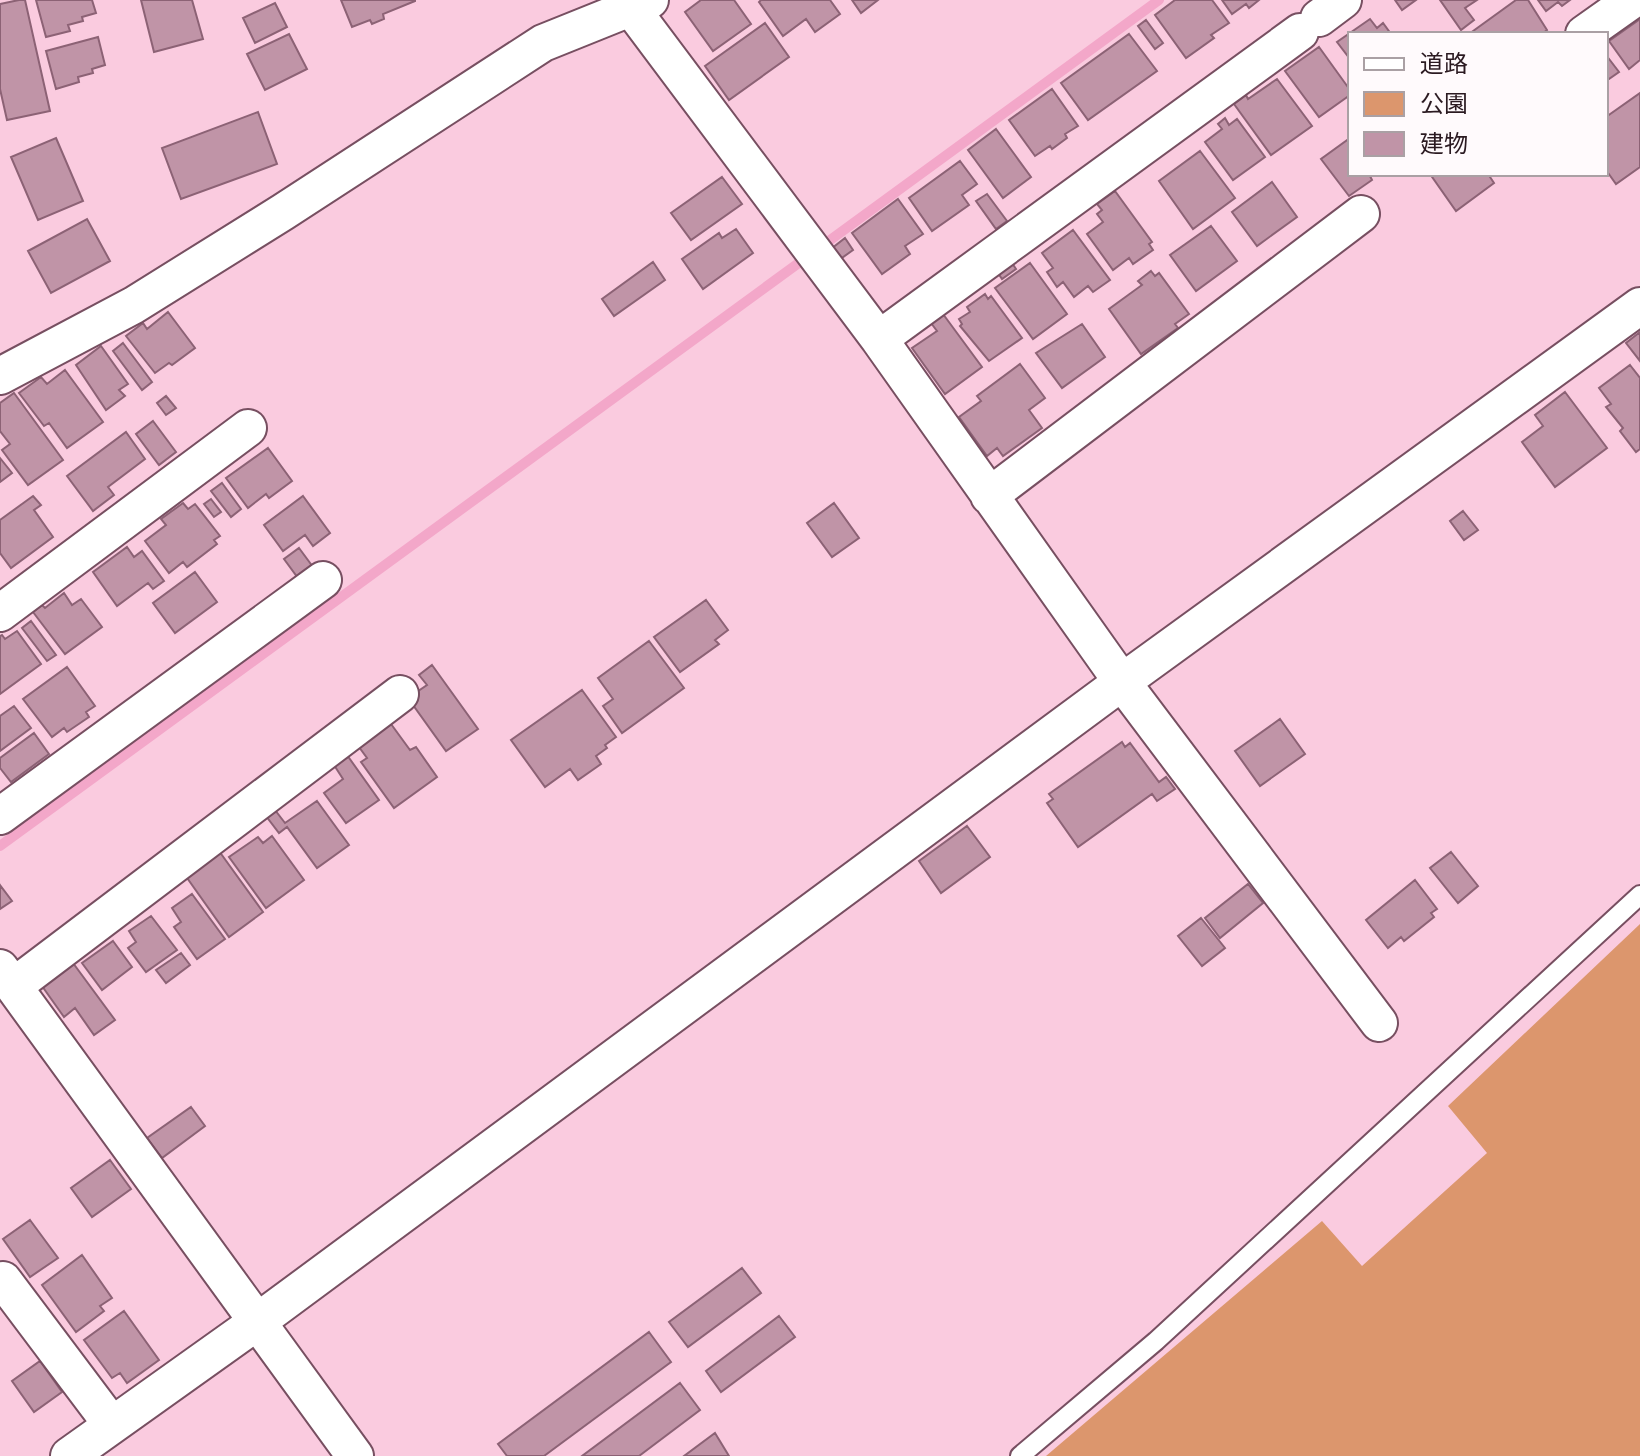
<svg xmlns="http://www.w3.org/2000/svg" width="1640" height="1456" font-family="Spectral,'Noto Sans JP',serif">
<rect width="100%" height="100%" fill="#facbdf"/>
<!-- green -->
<path fill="#dc966d" d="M1640 924V1456H1046L1322 1221 1362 1266 1487 1153 1448 1106Z"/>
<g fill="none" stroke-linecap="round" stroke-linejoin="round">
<!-- stream -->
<path stroke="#f3a7c9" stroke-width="10" d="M0 846 1159 0"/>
</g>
<!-- building -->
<path fill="#c094a7" stroke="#8c6275" stroke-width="2" d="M19 0H25L50 111 7 120 0 89V4Z
M36 0H92L96 13 82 17 83 21 68 25 70 31 46 37Z
M141 0H192L203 39 154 52Z
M341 0H415V1L383 14 384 19 372 24 370 20 352 27Z
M701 0H734L751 24 713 51 685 12Z
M761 0H830L840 14 815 32 806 19 783 36 759 2Z
M852 0H878L861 13Z
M1175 0H1212L1229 23 1211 35 1214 38 1186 58 1155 15Z
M1222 0H1259L1249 8 1246 4 1232 14Z
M1395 0H1416L1402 10Z
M1440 0H1477L1465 8 1474 20 1461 30Z
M1516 0H1528L1547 30 1542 34H1469Z
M1538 0H1570L1562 6 1558 2 1546 11Z
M275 3 287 27 255 43 243 18Z
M1370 19 1377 28 1383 23 1391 34H1350V59L1337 42Z
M1640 19V60L1629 69 1609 41Z
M1146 20 1163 43 1155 49 1138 26Z
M765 23 789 57 729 100 705 66Z
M289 34 307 69 265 90 247 54Z
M1129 34 1157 71 1088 120 1061 83Z
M98 37 105 65 92 69 93 73 78 77 79 82 56 89 46 51Z
M1319 47 1350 90V95L1319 117 1285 71Z
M1606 55 1619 72 1606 81Z
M1277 79 1312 126 1271 155 1234 104 1246 95 1248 99Z
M1052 89 1078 126 1065 134 1067 138 1052 149 1050 146 1035 156 1009 120Z
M1640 93V167L1616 184 1606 170V117Z
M258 112 277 164 181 199 162 148Z
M1225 118 1229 125 1237 119 1265 157 1233 180 1205 142 1222 129 1218 124Z
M996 129 1031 177 1003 198 968 150Z
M56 138 83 201 38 220 11 157Z
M1350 138V174H1369L1372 180 1349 196 1321 159Z
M1200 151 1235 198 1193 229 1159 181Z
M960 161 977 184 962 195 969 205 932 231 909 198Z
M1430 174H1488L1494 183 1456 211Z
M722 177 742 204 691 240 671 213Z
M1272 182 1297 217 1257 246 1232 212Z
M1115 191 1152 242 1149 244 1153 250 1133 264 1129 258 1113 270 1087 234 1103 222 1097 214 1102 210 1097 204Z
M987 194 1007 221 996 229 976 201Z
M898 199 923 234 905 246 910 254 882 274 852 233Z
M87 219 110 261 51 293 28 251Z
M1211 226 1237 261 1196 291 1170 255Z
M736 229 753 253 703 289 682 259 719 233 722 238Z
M1073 230 1110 280 1093 292 1088 286 1074 297 1063 282 1057 287 1047 272 1053 268 1042 253Z
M845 238 853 250 839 260 831 249Z
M653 262 665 280 614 316 602 299Z
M1012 263 1016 269 1002 279 998 273Z
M1030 263 1067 314 1033 339 995 288Z
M1151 271 1155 276 1159 273 1189 314 1175 324 1178 328 1141 354 1109 309 1142 285 1138 281Z
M985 294 988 299 991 296 1022 338 989 361 960 326 962 324 959 319 970 312 967 307Z
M168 312 195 348 172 365 169 363 155 373 126 336 143 323 147 329Z
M943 314 982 367 945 394 912 348 937 331 931 323Z
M1082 324 1105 357 1062 388 1036 353Z
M1640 332V361L1626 343Z
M123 343 152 382 142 390 113 351Z
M101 346 128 384 119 390 125 396 106 410 76 365Z
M1020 364 1045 398 1029 410 1042 428 1003 456 997 448 987 456 959 417 981 401 977 396Z
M1630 365 1640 378V449L1636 452 1620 431 1623 428 1606 407 1611 404 1599 388Z
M65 370 103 422 67 448 49 423 44 426 19 393 41 377 47 384Z
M1565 392 1607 448 1555 487 1522 442 1543 426 1535 415Z
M14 393 63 460 28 485 2 450 10 444 0 431V403Z
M166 396 176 408 166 415 157 403Z
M153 421 176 452 159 465 136 434Z
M126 432 145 459 108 487 114 495 93 511 67 476Z
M268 448 292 481 269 498 266 494 248 508 226 478Z
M0 458 12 473 0 482Z
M222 483 241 509 231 517 211 491Z
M33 496 41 505 34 510 53 537 11 568 0 553V520Z
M303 496 330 533 313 546 305 535 283 551 264 525Z
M211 499 221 512 214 517 204 504Z
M183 503 188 509 195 504 220 536 214 540 217 544 187 567 183 562 169 573 145 541 166 525 161 519Z
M834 503 859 538 832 557 807 523Z
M1463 511 1478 530 1464 540 1450 521Z
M127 547 134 557 142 551 164 581 153 589 148 583 117 606 93 572Z
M299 548 313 567 298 578 284 559Z
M195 572 217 602 175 633 153 603Z
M64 593 72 605 81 599 102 627 65 654 33 612 42 605 45 608Z
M706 600 728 630 715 640 719 644 680 672 654 637Z
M31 621 56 655 47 661 22 628Z
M17 631 41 664 0 694V636L2 635 5 639Z
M649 641 684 688 622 733 603 706 613 699 598 678Z
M432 665 478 729 446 751 408 698 427 685 419 675Z
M67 667 95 706 86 712 89 717 67 732 64 728 52 737 23 699Z
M582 690 616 737 605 745 607 748 596 756 601 764 578 780 570 769 545 787 511 740Z
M14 706 31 728 0 751V716Z
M1280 719 1305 754 1260 786 1235 751Z
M391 724 410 750 416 747 437 777 394 808 361 762 367 758 359 747Z
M34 733 49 754 11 782 0 768V758Z
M1122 742 1125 747 1130 743 1159 782 1166 777 1175 789 1157 801 1152 794 1078 847 1047 803 1053 799 1049 794Z
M347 755 379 800 346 823 324 793 343 779 334 765Z
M317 801 349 845 317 868 287 827 279 833 266 816 275 810 285 823Z
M967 826 990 857 941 893 919 861Z
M272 836 304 880 266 908 229 857 258 837 263 843Z
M219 851 263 912 229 937 185 875Z
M1451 852 1478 886 1458 903 1430 868Z
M1415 880 1437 909 1431 913 1434 917 1404 941 1401 937 1388 948 1366 920Z
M1248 884 1263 903 1220 938 1205 918Z
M0 885 12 901 0 909Z
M192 894 225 939 197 959 174 927 181 922 172 908Z
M151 916 177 950 146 972 128 948 136 942 129 931Z
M1201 918 1225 948 1202 966 1178 936Z
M113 941 132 967 102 990 82 963Z
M181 953 190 965 166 983 156 970Z
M73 963 115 1020 94 1035 75 1008 64 1017 42 986Z
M191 1107 205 1126 162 1158 147 1138Z
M110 1160 131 1189 92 1217 71 1188Z
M30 1220 58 1258 30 1277 3 1239Z
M82 1255 112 1298 100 1306 104 1311 76 1332 42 1285Z
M742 1268 761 1293 688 1347 669 1322Z
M124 1311 159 1360 127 1383 120 1373 112 1378 84 1340Z
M779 1316 795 1337 721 1392 706 1371Z
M649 1332 671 1362 544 1456H507L498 1444Z
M40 1361 62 1392 34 1412 12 1381Z
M680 1383 700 1410 639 1456H582Z
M715 1433 729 1456H684Z"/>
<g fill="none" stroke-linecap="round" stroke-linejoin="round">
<defs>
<path id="lane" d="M1020 1456 1156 1341 1640 895"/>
<path id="street" d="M625 0 879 339 1122 682 1379 1023
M1319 18 1343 0
M1584 34 1632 0
M879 339 1300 32
M0 376 134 305 283 212 543 43 650 0
M989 496 1361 214
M0 613 248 428
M0 816 323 580
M0 968 355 1456
M14 986 400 694
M3 1280 112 1425
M69 1456 257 1322 1122 682 1640 306"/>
</defs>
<!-- lane casing -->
<use href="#lane" stroke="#774f61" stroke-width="22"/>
<!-- street casing -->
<use href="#street" stroke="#774f61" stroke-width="40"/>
<!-- lane -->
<use href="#lane" stroke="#fff" stroke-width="18"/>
<!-- street -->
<use href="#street" stroke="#fff" stroke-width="36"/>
</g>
<!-- legend -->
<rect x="1348" y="32" width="260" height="144" fill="#fffafc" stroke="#aaa0a4" stroke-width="2"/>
<rect x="1364" y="58" width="40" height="12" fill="#ffffff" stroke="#aaa0a4" stroke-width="2"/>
<text x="1420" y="72" font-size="24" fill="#2b1a21">道路</text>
<rect x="1364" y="92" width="40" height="24" fill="#dc966d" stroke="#aaa0a4" stroke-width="2"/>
<text x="1420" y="112" font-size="24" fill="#2b1a21">公園</text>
<rect x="1364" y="132" width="40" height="24" fill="#c094a7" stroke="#aaa0a4" stroke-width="2"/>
<text x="1420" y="152" font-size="24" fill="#2b1a21">建物</text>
</svg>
